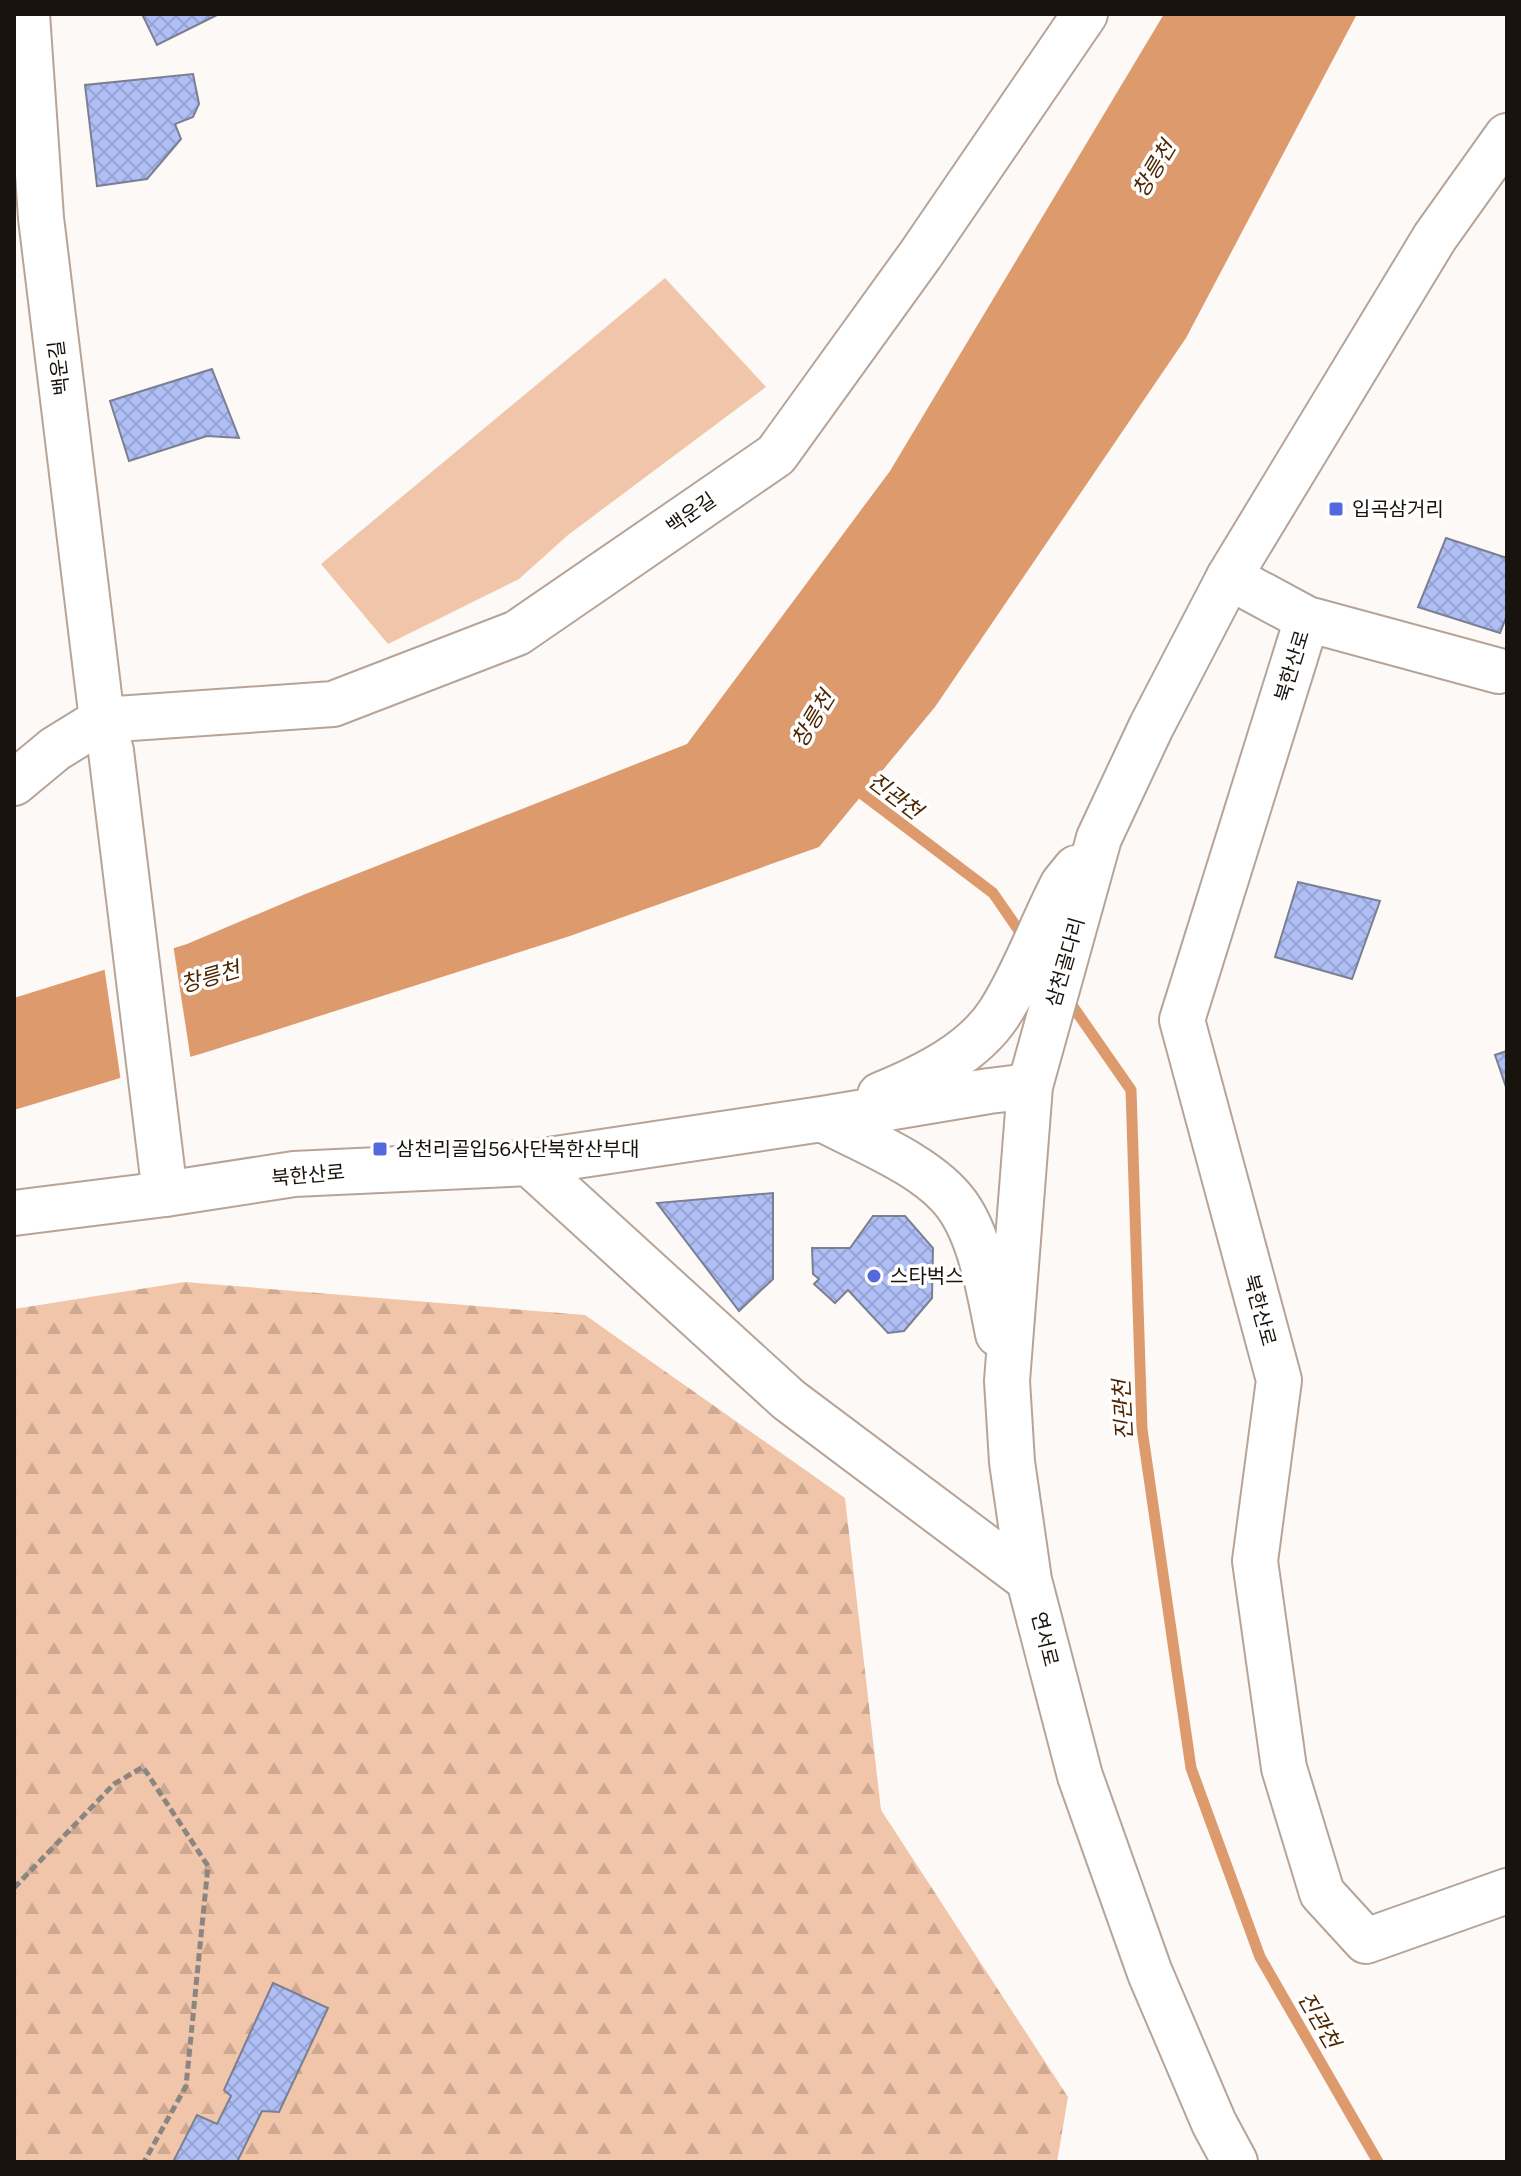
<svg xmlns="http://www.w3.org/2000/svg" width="1521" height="2176" font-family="Figtree,'Noto Sans KR',sans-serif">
<defs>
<pattern id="forest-firs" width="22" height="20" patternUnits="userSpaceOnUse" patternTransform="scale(2)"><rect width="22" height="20" fill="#f1c5a9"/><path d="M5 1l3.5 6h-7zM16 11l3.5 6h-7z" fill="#cea890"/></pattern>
<pattern id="building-cross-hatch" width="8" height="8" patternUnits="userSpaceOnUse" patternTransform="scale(2)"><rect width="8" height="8" fill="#afbff6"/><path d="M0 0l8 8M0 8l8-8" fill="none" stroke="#96a3d2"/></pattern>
</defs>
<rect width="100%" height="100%" fill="#fdf9f6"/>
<!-- forest -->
<path fill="url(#forest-firs)" d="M185 1282 585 1315 845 1498 881 1810 1068 2097 1057 2162H14V1309Z"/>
<!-- pitch -->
<path fill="#f1c5a9" d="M665 278 766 387 568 535 519 579 388 644 321 564Z"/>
<!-- water -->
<path fill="#dd9a6d" d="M1164 14H1357L1186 338 935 707 819 847 570 936 210 1051 14 1110V998L187 944 303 895 687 744 890 471Z"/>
<!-- pier -->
<path fill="#fdf9f6" d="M173 944 191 1061 121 1082 104 966Z"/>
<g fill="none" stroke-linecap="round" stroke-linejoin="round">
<!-- stream -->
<path stroke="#dd9a6d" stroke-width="11" d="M853 787 993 893 1024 938
M1067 998 1131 1090 1142 1429 1191 1768 1260 1957 1378 2162"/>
</g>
<!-- building -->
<path fill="url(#building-cross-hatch)" stroke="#7a7f91" stroke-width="2" d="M142 14H219L157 45Z
M193 74 199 104 193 117 175 124 181 139 147 179 97 186 85 85Z
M212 369 239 438 207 436 129 461 110 401Z
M1446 538 1507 558V615L1500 633 1418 607Z
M1298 882 1380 901 1352 979 1275 957Z
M1507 1051V1090L1495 1055Z
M773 1193V1279L739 1311 657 1203Z
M873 1216H905L933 1248 932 1298 904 1331 888 1333 848 1290 835 1303 814 1284 819 1279 813 1274 812 1248H850Z
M273 1983 328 2008 279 2112 262 2111 237 2162H173L197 2115 217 2124 231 2096 224 2090Z"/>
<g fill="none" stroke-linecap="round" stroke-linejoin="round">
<defs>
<path id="minor" d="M27 14 41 218 102 720 111 751 165 1194
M1229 577 1307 619 1182 1020 1279 1380 1255 1561 1284 1768 1322 1893 1366 1941 1507 1891
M1307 619 1499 671
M14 783 55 749 102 720 333 704 517 633 776 455 921 254 1085 14"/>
<path id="secondary" d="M880 1095C924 1077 974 1053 1000 1012 1025 973 1041 926 1063 884L1076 868
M822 1119C864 1141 929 1166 957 1205 981 1238 990 1294 998 1334
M529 1163 789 1400 1029 1580
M14 1213 165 1194 294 1174 529 1163 822 1119 989 1091 1030 1086
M1235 2162 1214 2123 1150 1973 1080 1776 1029 1580 1012 1462 1007 1381 1030 1086 1099 838 1151 727 1229 577 1435 237 1507 136"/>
</defs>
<!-- minor casing -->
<use href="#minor" stroke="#b7a498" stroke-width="48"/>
<!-- secondary casing -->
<use href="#secondary" stroke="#b7a498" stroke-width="48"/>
<!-- path -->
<path stroke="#8b8682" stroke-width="5" stroke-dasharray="8 4" stroke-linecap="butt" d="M14 1888 114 1784 143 1767 208 1866 186 2086 144 2162"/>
<!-- minor -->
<use href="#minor" stroke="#fff" stroke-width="44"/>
<!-- secondary -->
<use href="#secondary" stroke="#fff" stroke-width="44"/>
</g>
<!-- markers -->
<g fill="#5569df" stroke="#fff" stroke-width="3">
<rect x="1328" y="501" width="16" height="16" rx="4"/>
<rect x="372" y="1141" width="16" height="16" rx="4"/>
<circle cx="874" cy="1276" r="8"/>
</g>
<g text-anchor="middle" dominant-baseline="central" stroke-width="7" stroke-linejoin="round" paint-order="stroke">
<!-- street labels -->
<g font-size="20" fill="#19130e" stroke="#fff">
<text transform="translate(59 368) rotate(-97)">백운길</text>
<text transform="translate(691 513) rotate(-35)">백운길</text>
<text transform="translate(1292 666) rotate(-73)">북한산로</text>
<text transform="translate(1065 962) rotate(-74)">삼천골다리</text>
<text transform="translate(308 1175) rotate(-5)">북한산로</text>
<text transform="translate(1260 1310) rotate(75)">북한산로</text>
<text transform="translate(1045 1639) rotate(76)">연서로</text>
</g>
<!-- poi labels -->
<g font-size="20" fill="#19130e" stroke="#fff" text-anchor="start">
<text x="1352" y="509">입곡삼거리</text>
<text x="396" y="1149">삼천리골입56사단북한산부대</text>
<text x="890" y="1276">스타벅스</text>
</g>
<!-- water labels -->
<g font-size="22" font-style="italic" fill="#4f2500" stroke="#fff">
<text transform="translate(1154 169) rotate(-59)">창릉천</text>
<text transform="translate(813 719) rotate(-59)">창릉천</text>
<text transform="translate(895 796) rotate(37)">진관천</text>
<text transform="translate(210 977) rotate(-16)">창릉천</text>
<text transform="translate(1123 1410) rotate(-93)">진관천</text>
<text transform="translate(1319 2020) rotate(60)">진관천</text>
</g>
</g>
<!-- border -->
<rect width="1521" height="2176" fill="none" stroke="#19130e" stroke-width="32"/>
</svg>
